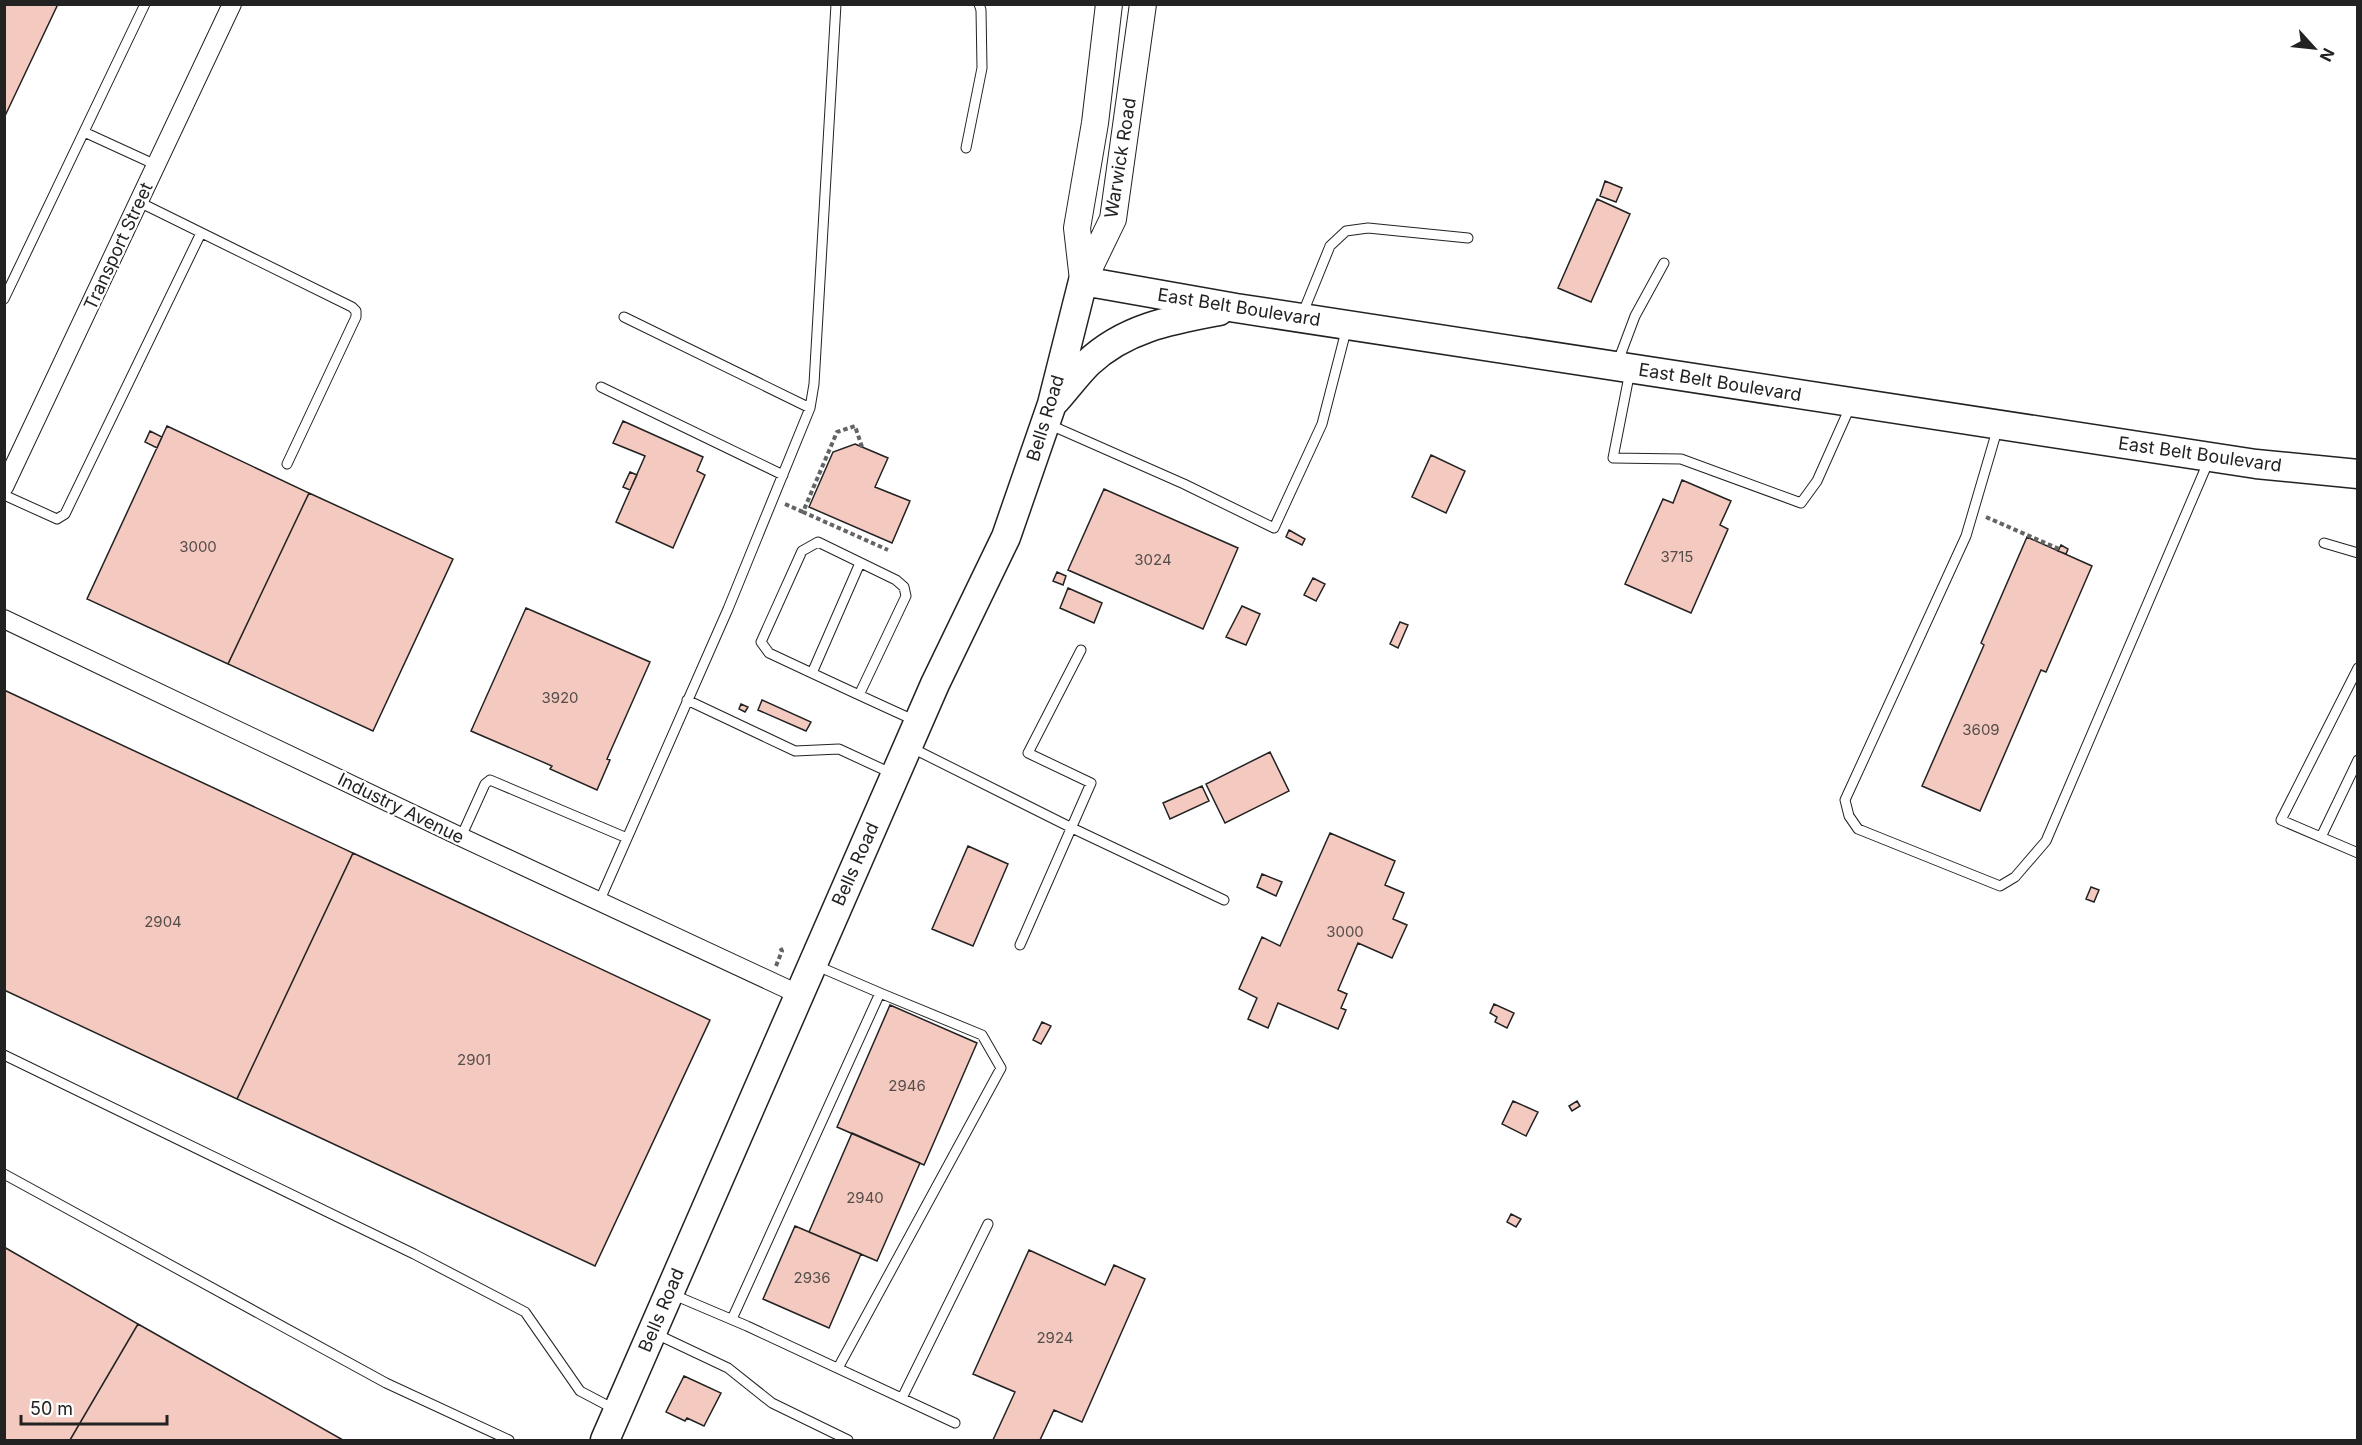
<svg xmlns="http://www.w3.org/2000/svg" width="2362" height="1445" font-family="Inter,sans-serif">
<rect width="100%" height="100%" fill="#fff"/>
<!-- building -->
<path fill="#f3c9c0" stroke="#222" stroke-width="1.5" d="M4 4H58L4 118Z
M1605 181 1622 188 1616 202 1600 196Z
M1597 199 1630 214 1591 302 1558 288Z
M623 421 703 457 697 471 705 475 673 548 616 522 645 456 613 443Z
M167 426 309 493 228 664 87 599Z
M150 431 162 437 157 448 145 442Z
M855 444 888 458 875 487 910 501 892 543 809 507 833 452Z
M1431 455 1465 471 1446 513 1412 497Z
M630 472 637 475 630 490 623 487Z
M1682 480 1731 501 1720 525 1728 529 1691 613 1625 584 1663 499 1673 503Z
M1104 489 1238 548 1203 629 1068 570Z
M309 493 453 559 373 731 228 664Z
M1289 530 1305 539 1302 545 1286 537Z
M2027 537 2092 566 2046 672 2041 670 1980 811 1922 786 1984 645 1981 643Z
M2061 545 2068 549 2066 554 2058 551Z
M1057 572 1066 576 1063 585 1053 581Z
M1313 578 1325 584 1316 601 1304 595Z
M1068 588 1102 603 1094 623 1060 608Z
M1242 606 1260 614 1246 645 1226 637Z
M526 608 650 662 607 759 610 760 597 790 550 769 552 766 471 731Z
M1400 622 1408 625 1398 648 1390 644Z
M4 690 353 853 237 1099 4 990Z
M762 700 811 722 806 731 758 710Z
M741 704 748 707 745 712 739 709Z
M1270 752 1289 791 1225 823 1206 784Z
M1202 786 1209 801 1170 819 1163 803Z
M1330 833 1395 861 1385 885 1404 893 1393 919 1407 925 1392 958 1358 943 1338 990 1347 994 1341 1008 1346 1010 1338 1029 1278 1003 1268 1028 1248 1019 1257 998 1239 989 1262 937 1280 946Z
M968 846 1008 864 973 946 932 929Z
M353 853 710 1020 595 1266 237 1099Z
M1262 874 1282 882 1276 896 1257 887Z
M2091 887 2099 890 2094 902 2086 899Z
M1494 1004 1514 1013 1507 1028 1495 1022 1497 1017 1490 1013Z
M890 1005 977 1043 924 1165 837 1127Z
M1042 1022 1051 1026 1041 1044 1033 1040Z
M1513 1101 1538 1112 1526 1136 1502 1124Z
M1577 1101 1580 1106 1572 1111 1569 1106Z
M852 1133 920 1163 877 1261 809 1232Z
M1511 1214 1521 1219 1516 1227 1507 1222Z
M795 1226 861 1254 829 1328 763 1299Z
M4 1247 138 1324 70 1440H4Z
M1029 1250 1105 1285 1114 1265 1145 1279 1082 1422 1054 1410 1040 1440H993L1015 1392 973 1374Z
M138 1324 343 1440H70Z
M684 1376 721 1393 704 1426 687 1418 685 1421 666 1412Z"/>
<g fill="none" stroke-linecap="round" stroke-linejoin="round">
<defs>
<path id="lane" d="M84 132 156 165
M966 148 982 68 981 10 979 4
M139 202 352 307 356 311V317L287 464
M4 299 145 4
M1302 315 1330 246 1346 231 1368 228 1468 238
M624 317 810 408
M1617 364 1635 316 1664 263
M1630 371 1613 458 1681 459 1801 503 1817 481 1850 407
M601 387 783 475
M1048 424 1184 484 1274 528 1322 424 1347 327
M1998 427 1966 536 1845 800 1849 816 1858 829 2000 886 2015 877 2046 841 2209 460
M4 495 57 519 65 514 201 233
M2324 543 2358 553
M2358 668 2281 820 2358 853
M812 673 860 563
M859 695 906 596 904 587 896 580 818 542 802 551 761 642 769 653C818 676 867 699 916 721
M687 700 795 751 839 749 893 774
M910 747 1072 828 1224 900
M461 837 485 784 490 780 627 838
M2321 837 2358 760
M599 902 728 609 810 408 814 384 836 4
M1020 945 1091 783 1028 753 1081 650
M4 1055 414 1254 525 1312 580 1391 616 1410
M4 1174 386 1383 509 1440
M674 1295 747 1326 955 1423
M732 1319 880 993 815 965
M654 1333 728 1368 772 1403 848 1440
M838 1368 1001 1068 982 1035 880 993
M902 1398 988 1224"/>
<path id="street" d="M4 487 232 4
M4 619 461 837 798 994"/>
<path id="secondary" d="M1083 280 1077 228 1095 123 1109 4
M1083 281 1113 219 1143 4"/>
<path id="primary" d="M1055 401C1066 389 1076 375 1088 363 1125 328 1171 320 1219 311
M605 1440 935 684 1006 537 1052 404 1083 281 1236 308 2256 464 2358 474"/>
</defs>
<!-- lane casing -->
<use href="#lane" stroke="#222" stroke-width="11"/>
<!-- street casing -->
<use href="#street" stroke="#222" stroke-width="20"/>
<!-- secondary casing -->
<use href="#secondary" stroke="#222" stroke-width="28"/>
<!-- primary casing -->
<use href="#primary" stroke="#222" stroke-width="31"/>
<!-- path -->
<path stroke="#646464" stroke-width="4" stroke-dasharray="4.5 3" stroke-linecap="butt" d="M862 447 855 426 837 432 803 512 888 550
M785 504 803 512
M1986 517 2059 549
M776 966 782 951 780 947"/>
<!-- lane -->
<use href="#lane" stroke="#fff" stroke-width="9"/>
<!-- street -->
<use href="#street" stroke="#fff" stroke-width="18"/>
<!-- secondary -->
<use href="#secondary" stroke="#fff" stroke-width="26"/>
<!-- primary -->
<use href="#primary" stroke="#fff" stroke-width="28"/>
</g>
<g text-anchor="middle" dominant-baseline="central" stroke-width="4.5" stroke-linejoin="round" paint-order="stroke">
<!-- number labels -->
<g font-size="15" fill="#564c4a">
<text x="198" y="546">3000</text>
<text x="1677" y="556">3715</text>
<text x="1153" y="559">3024</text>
<text x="560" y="697">3920</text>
<text x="1981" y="729">3609</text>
<text x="163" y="921">2904</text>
<text x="1345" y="931">3000</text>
<text x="474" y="1059">2901</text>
<text x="907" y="1085">2946</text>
<text x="865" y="1197">2940</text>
<text x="812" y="1277">2936</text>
<text x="1055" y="1337">2924</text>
</g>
<!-- street labels -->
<g font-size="18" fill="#222" stroke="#fff">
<text transform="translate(1120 158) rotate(-81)">Warwick Road</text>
<text transform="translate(118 246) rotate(-65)">Transport Street</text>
<text transform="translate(1239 307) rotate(9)">East Belt Boulevard</text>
<text transform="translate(1720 382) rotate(9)">East Belt Boulevard</text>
<text transform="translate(1045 418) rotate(-73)">Bells Road</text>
<text transform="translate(2200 454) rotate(8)">East Belt Boulevard</text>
<text transform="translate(401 808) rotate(26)">Industry Avenue</text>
<text transform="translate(855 864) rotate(-66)">Bells Road</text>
<text transform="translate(661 1310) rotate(-67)">Bells Road</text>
</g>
</g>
<!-- border -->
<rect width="2362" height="1445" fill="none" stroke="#222222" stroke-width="12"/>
<!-- north arrow -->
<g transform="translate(2314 48) rotate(117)" stroke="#ffffff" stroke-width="4.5" paint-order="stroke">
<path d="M0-4.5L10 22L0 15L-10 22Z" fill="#222222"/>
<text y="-9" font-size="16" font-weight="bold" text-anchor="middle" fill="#222222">N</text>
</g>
<!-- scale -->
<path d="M21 1415v9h146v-9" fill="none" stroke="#222222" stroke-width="3"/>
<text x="30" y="1415" font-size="18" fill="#222222" stroke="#ffffff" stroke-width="4.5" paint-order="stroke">50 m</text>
</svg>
